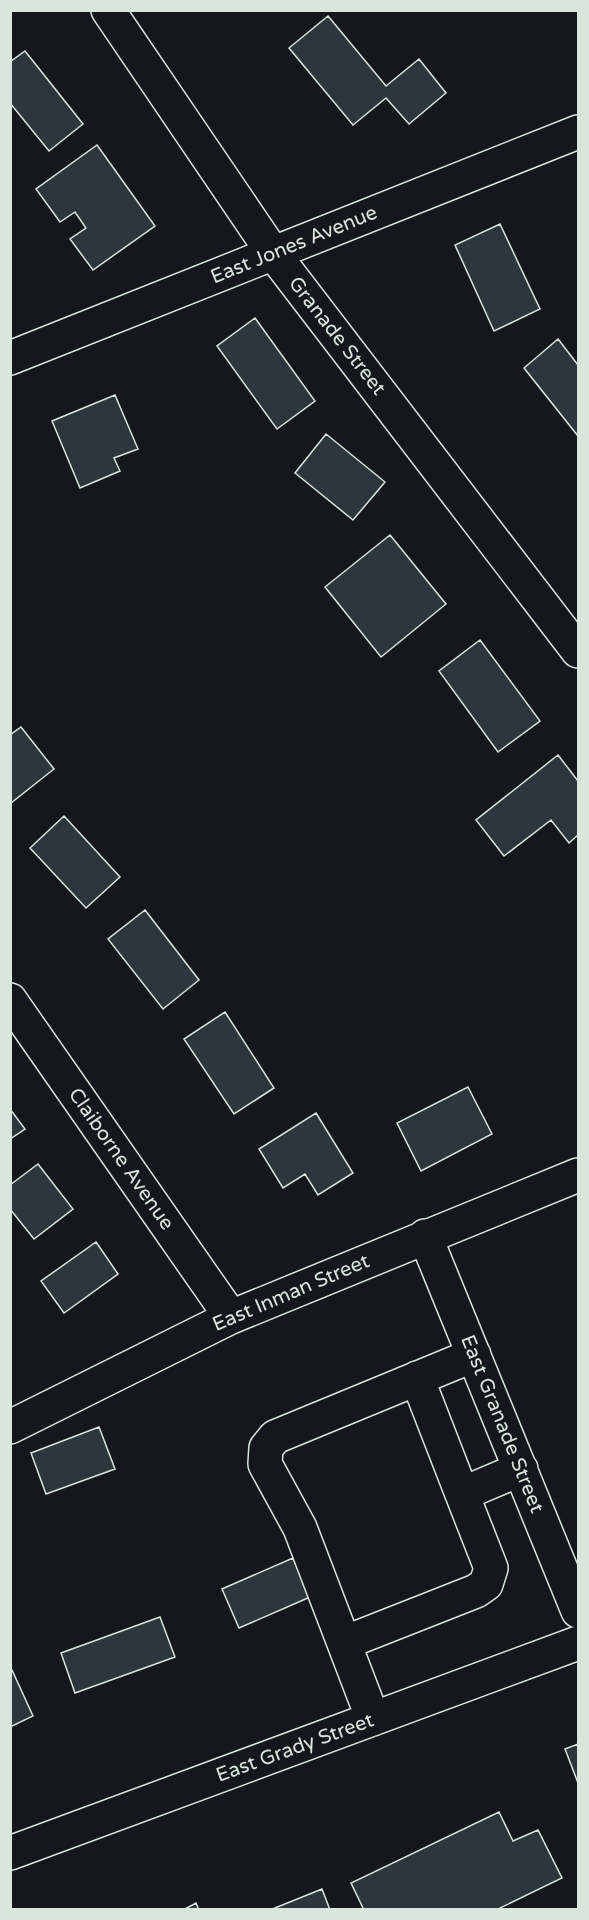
<svg xmlns="http://www.w3.org/2000/svg" width="589" height="1920" font-family="'Varela Round',sans-serif">
<rect width="100%" height="100%" fill="#14181c"/>
<!-- building -->
<path fill="#2c363c" stroke="#d8e6dc" stroke-width="1.5" d="M328 16 386 86 419 59 446 93 409 124 386 98 353 125 289 48Z
M25 51 83 124 49 151 10 103V62Z
M97 145 155 226 93 270 70 239 86 228 75 212 60 222 36 189Z
M500 224 540 309 494 331 455 245Z
M255 318 315 401 277 429 217 346Z
M558 339 578 365V436L524 368Z
M115 395 138 449 114 458 120 471 80 488 52 421Z
M326 434 385 482 353 520 295 473Z
M390 535 446 604 381 657 325 587Z
M480 640 540 721 498 752 439 671Z
M21 727 54 769 11 803 10 735Z
M558 755 578 781V835L569 843 551 820 504 856 476 820Z
M64 816 120 877 86 908 30 848Z
M145 910 199 980 163 1009 108 939Z
M225 1012 274 1088 234 1114 184 1039Z
M468 1087 492 1134 421 1171 397 1123Z
M10 1109 25 1129 10 1139Z
M316 1113 353 1173 318 1195 305 1174 283 1188 259 1149Z
M38 1164 73 1209 34 1239 10 1209V1185Z
M96 1242 118 1274 64 1313 41 1281Z
M99 1427 115 1469 46 1494 31 1453Z
M293 1558 310 1597 239 1628 222 1589Z
M160 1617 175 1657 75 1693 61 1653Z
M12 1670 33 1716 10 1727V1671Z
M578 1744V1783L565 1749Z
M499 1812 513 1841 538 1830 562 1878 496 1910H364L351 1883Z
M322 1889 330 1910H270Z
M196 1903 199 1910H183Z"/>
<g fill="none" stroke-linecap="round" stroke-linejoin="round">
<defs>
<path id="minor" d="M108 10 273 253 578 651
M10 358 578 132
M10 1000 231 1317
M425 1236 578 1611
M417 1378 462 1494 521 1469
M10 1427 231 1317 578 1175
M344 1643 476 1591 486 1584 491 1568 462 1494
M373 1719 300 1528 265 1464 266 1448 275 1437 474 1355
M10 1853 578 1643"/>
</defs>
<!-- minor casing -->
<use href="#minor" stroke="#d8e6dc" stroke-width="36"/>
<!-- minor -->
<use href="#minor" stroke="#14181c" stroke-width="33"/>
</g>
<g text-anchor="middle" dominant-baseline="central" stroke-width="4.5" stroke-linejoin="round" paint-order="stroke">
<!-- street labels -->
<g font-size="20" fill="#d8e6dc" stroke="#14181c">
<text transform="translate(294 245) rotate(-22)">East Jones Avenue</text>
<text transform="translate(337 336) rotate(52)">Granade Street</text>
<text transform="translate(121 1159) rotate(55)">Claiborne Avenue</text>
<text transform="translate(291 1293) rotate(-23)">East Inman Street</text>
<text transform="translate(502 1424) rotate(68)">East Granade Street</text>
<text transform="translate(295 1748) rotate(-20)">East Grady Street</text>
</g>
</g>
<!-- border -->
<rect width="589" height="1920" fill="none" stroke="#d8e6dc" stroke-width="24"/>
</svg>
